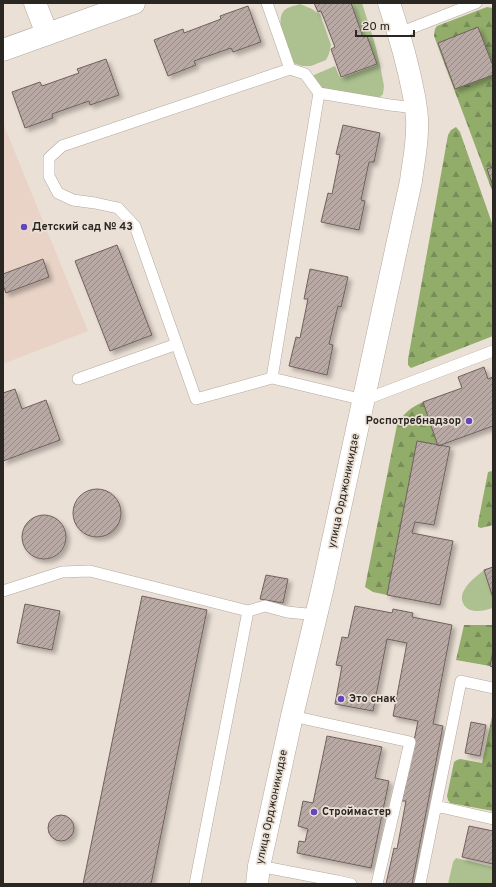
<svg xmlns="http://www.w3.org/2000/svg" width="496" height="887" font-family="Overpass,sans-serif">
<defs>
<pattern id="forest-firs" width="22" height="20" patternUnits="userSpaceOnUse"><rect width="22" height="20" fill="#92ac6a"/><path d="M5 1l3.5 6h-7zM16 11l3.5 6h-7z" fill="#778c57"/></pattern>
<pattern id="building-hatch" width="6" height="6" patternUnits="userSpaceOnUse"><rect width="6" height="6" fill="#b8a9a5"/><path d="M-1 1l2-2M0 6l6-6M5 7l2-2" fill="none" stroke="#968986"/></pattern>
<filter id="shadow"><feDropShadow dx="3.5" dy="3.5" stdDeviation="2" flood-color="#0004"/></filter>
</defs>
<rect width="100%" height="100%" fill="#ebe0d5"/>
<!-- education -->
<path fill="#e9d3c6" d="M3 123 88 331 3 364Z"/>
<!-- grass -->
<path fill="#acc18f" d="M351 3H362L375 44 380 65 384 86 383 94 379 98 322 90 313 78 314 75 335 66 339 76 341 78 377 65 367 36H363Z
M300 4 312 9 316 12 320 14 331 45 329 54 326 60 311 66H302L293 63C288 51 275 23 283 12 286 7 294 6 300 4Z
M484 570 493 598V608C484 611 470 614 464 605 460 598 462 593 466 587 470 581 478 575 484 570Z
M456 858 493 867V884H448L453 862Z"/>
<!-- forest -->
<path fill="url(#forest-firs)" d="M487 7 493 8V193L434 36 435 29 437 26Z
M456 127 460 132 493 226V336L411 368 408 365V359L448 135 451 130Z
M423 402 438 446 417 442 387 595 373 592 365 587 397 425C403 414 411 407 423 402Z
M492 471 493 525 481 528 478 527V523L488 472Z
M464 625H493V651L490 666 456 660Z
M493 712V811L450 803 448 800 447 796 454 762 457 760 460 759 482 763Z"/>
<!-- building -->
<path fill="url(#building-hatch)" stroke="#6f615d" filter="url(#shadow)" d="M314 3H351L363 37 367 36 377 64 341 77 331 49 335 47 321 11 318 12Z
M248 6 261 42 233 52 231 48 194 61 196 65 168 76 154 40 183 29 184 33 221 19 220 16Z
M478 27 493 66V75L455 89 438 43Z
M106 59 119 95 90 105 89 101 52 114 53 118 25 128 12 92 40 82 42 86 79 73 77 69Z
M343 125 380 133 374 162H369L361 200 365 201 359 230 321 222 328 193 332 194 340 155 336 154Z
M493 167V186L487 169Z
M117 245 152 335 110 351 75 261Z
M43 259 49 277 6 293 3 285V274Z
M310 269 348 277 341 307 338 306 329 344 333 345 327 375 289 366 296 337 300 338 308 299H304Z
M484 367 488 379 493 377V426L438 446 423 402 462 388 458 377Z
M15 389 22 409 46 400 60 440 3 461V393Z
M417 441 450 447 434 525 415 522 412 533 453 541 440 605 387 595Z
M73 513a24 24 0 1 1 48 0a24 24 0 1 1-48 0Z
M22 537a22 22 0 1 1 44 0a22 22 0 1 1-44 0Z
M493 567V598L484 570Z
M266 575 288 579 283 603 260 599Z
M142 596 207 610 184 721 151 884H83Z
M25 604 60 611 52 650 17 643Z
M355 606 392 613 393 609 413 613 412 617 452 625 433 724 443 726 412 884H386L394 848 397 849 406 801H402L418 721 393 716 407 643 387 639 373 711 335 704 342 666 336 665 342 637 348 638Z
M493 651V667L490 666Z
M471 722 486 725 480 756 465 753Z
M327 736 382 747 375 778 389 781 371 868 297 853 299 841 305 842 308 829 298 826 303 801 313 803Z
M48 828a13 13 0 1 1 26 0a13 13 0 1 1-26 0Z
M469 826 493 831V864L462 857Z"/>
<g fill="none" stroke-linecap="round" stroke-linejoin="round">
<defs>
<path id="service" d="M267 3 290 69
M399 33 476 3
M319 93 390 105 416 108
M272 378 319 93 305 74 290 69 62 146 49 158V176L58 193 73 200 95 203 118 208 135 226 196 399 272 378 364 400 493 351
M78 379 177 344
M3 591 62 572 90 571 248 611 265 606 287 612 317 615
M292 716 410 742 377 884
M436 806 493 819
M259 866 337 881
M195 884 248 611
M336 884 337 881 351 884
M420 884 461 681 493 688"/>
<path id="minor" d="M35 3 47 34"/>
<path id="secondary" d="M257 884 259 866 264 844 292 716 322 591 411 181C413 164 417 147 417 129 418 118 416 107 414 96 408 64 399 33 389 3"/>
<path id="primary" d="M3 50 134 3"/>
</defs>
<!-- service casing -->
<use href="#service" stroke="#b2a89e" stroke-width="12"/>
<!-- minor casing -->
<use href="#minor" stroke="#b2a89e" stroke-width="23"/>
<!-- secondary casing -->
<use href="#secondary" stroke="#b2a89e" stroke-width="23"/>
<!-- primary casing -->
<use href="#primary" stroke="#b2a89e" stroke-width="23"/>
<!-- service -->
<use href="#service" stroke="#fff" stroke-width="11"/>
<!-- minor -->
<use href="#minor" stroke="#fff" stroke-width="22"/>
<!-- secondary -->
<use href="#secondary" stroke="#fff" stroke-width="22"/>
<!-- primary -->
<use href="#primary" stroke="#fff" stroke-width="22"/>
</g>
<!-- markers -->
<g fill="#6345be" stroke="#ebe0d5" stroke-width="1.5">
<circle cx="24" cy="227" r="4"/>
<circle cx="469" cy="421" r="4"/>
<circle cx="341" cy="699" r="4"/>
<circle cx="314" cy="812" r="4"/>
</g>
<g text-anchor="middle" dominant-baseline="central" stroke-width="3.5" stroke-linejoin="round" paint-order="stroke">
<!-- poi labels -->
<g font-size="11" font-weight="bold" fill="#2a2622" stroke="#ebe0d5" text-anchor="start">
<text x="32" y="227">Детский сад № 43</text>
<text x="461" y="421" text-anchor="end">Роспотребнадзор</text>
<text x="349" y="699">Это снак</text>
<text x="322" y="812">Строймастер</text>
</g>
<!-- street labels -->
<g font-size="11" fill="#2a2622" stroke="#ebe0d5">
<text transform="translate(344 491) rotate(-78)">улица Орджоникидзе</text>
<text transform="translate(272 807) rotate(-78)">улица Орджоникидзе</text>
</g>
</g>
<!-- border -->
<rect width="496" height="887" fill="none" stroke="#2a2622" stroke-width="8"/>
<!-- scale -->
<path d="M356 30v6h58v-6" fill="none" stroke="#2a2622" stroke-width="2"/>
<text x="362" y="30" font-size="12" fill="#2a2622" stroke="#ebe0d5" stroke-width="3" paint-order="stroke">20 m</text>
</svg>
